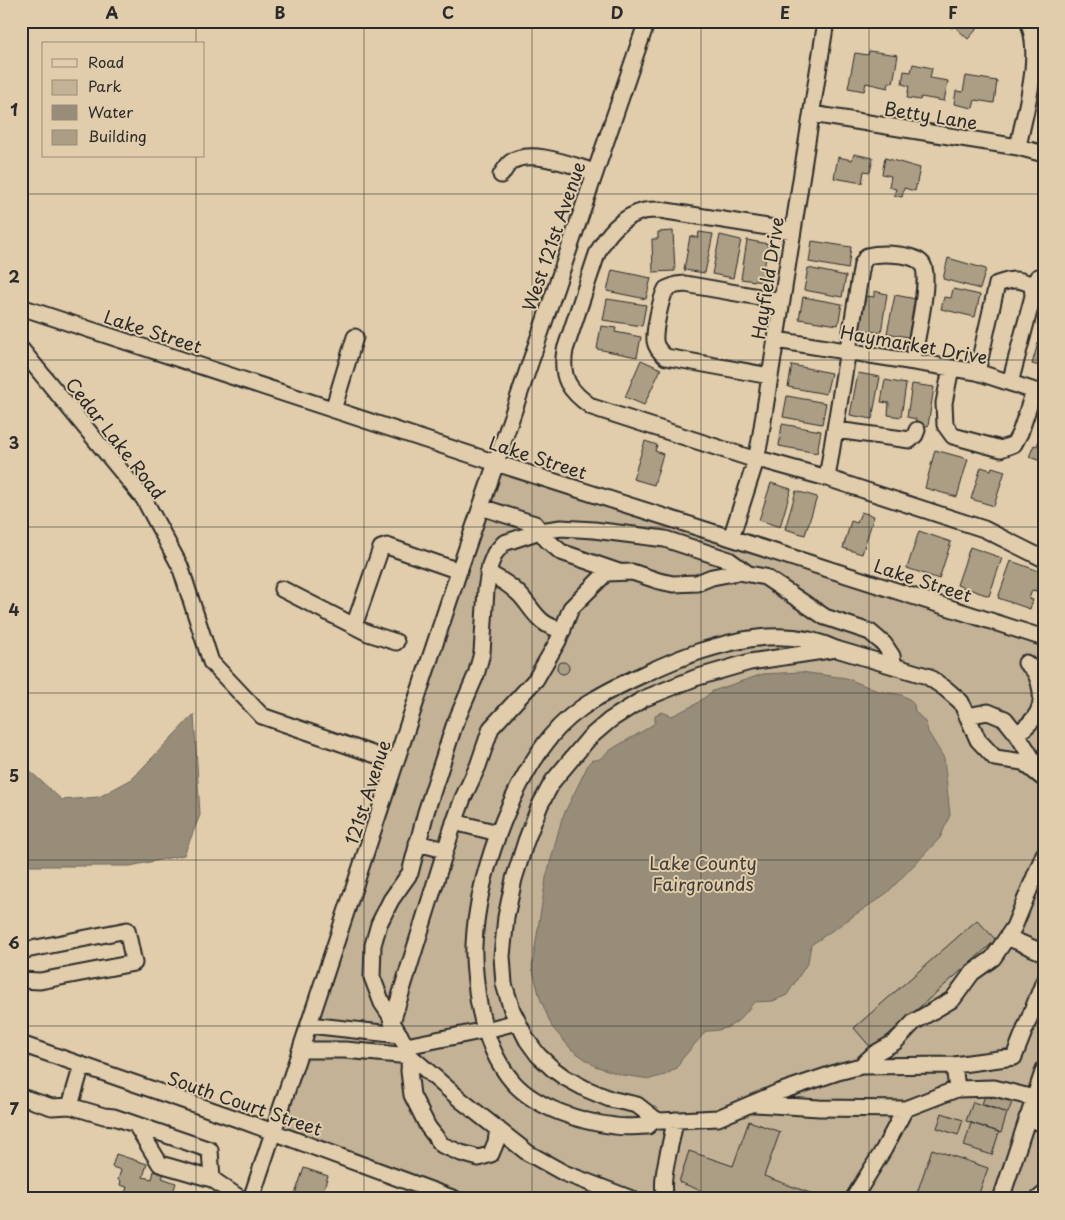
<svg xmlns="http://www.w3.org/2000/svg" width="1065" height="1220" font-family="'Playpen Sans',sans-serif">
<rect width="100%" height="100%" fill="#e1cdab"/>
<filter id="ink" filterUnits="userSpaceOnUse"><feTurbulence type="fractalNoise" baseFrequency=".02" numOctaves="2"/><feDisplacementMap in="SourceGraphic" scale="10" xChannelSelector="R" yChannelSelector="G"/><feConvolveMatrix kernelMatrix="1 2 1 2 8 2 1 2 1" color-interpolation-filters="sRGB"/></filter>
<g filter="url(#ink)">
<!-- green -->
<path fill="#c3b296" stroke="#776e60" d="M496 463 1044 639V1199H454L269 1133Z"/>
<!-- water -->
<path fill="#988d79" stroke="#6c665a" d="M801 672 846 678 878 691 902 695 909 699 914 705 915 711 926 723 928 732 944 758 950 815 940 838 887 893 811 945 808 962 787 995 773 1001 754 1002C740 1021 731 1031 706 1031L682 1059 677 1068 665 1075 650 1079 622 1075 595 1066 571 1049 552 1027 540 998 532 967 546 878 562 818 589 763 592 760C600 761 603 756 609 751 624 741 640 734 655 723V715L662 712 672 716 696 704 713 691 763 674Z
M194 714 200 815 184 855 130 866H21V763L62 800 99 797 132 779Z"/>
<!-- building -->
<path fill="#ac9e85" stroke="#2b2b2b" d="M984 21 968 39 954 26 952 28 945 22Z
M869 51 898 55 893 83 889 82 888 88 866 83 864 91 848 88 855 53 868 55Z
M913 64 932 68 930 78 948 81 944 101 921 97 920 100 907 98 909 86 902 84 904 71 911 72Z
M966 76 997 81 994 103 975 100 973 108 954 104 956 91 963 92Z
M854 154 873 158 870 172 864 171 862 183 834 178 838 157 852 160Z
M885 158 920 168 915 191 904 188 902 197 894 195 896 189 889 187 891 176 882 174Z
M673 231 675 271 653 272 652 239H658V232Z
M699 232 713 234 705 273 684 270 690 236 698 238Z
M720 235 741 240 733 278 712 274Z
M747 240 768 244 762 282 741 279Z
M812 241 851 247 848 269 809 262Z
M948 258 986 269 980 289 943 279Z
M808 268 846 276 842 297 804 290Z
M612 270 651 278 646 299 607 291Z
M953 289 980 295 975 317 941 309 944 297 951 298Z
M874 291 887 294 881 333 860 329 866 296 874 297Z
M895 295 916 299 908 337 887 333Z
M803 297 842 304 838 325 799 319Z
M607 299 646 305 642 326 603 320Z
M1044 322V337L1040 336Z
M601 326 616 328 615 332 641 337 637 357 597 349Z
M1038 343 1044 344V367L1032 364Z
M641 360 661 369 644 405 625 397Z
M792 365 831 373 826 394 788 387Z
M858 373 880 377 872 419 850 415Z
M885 380 906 384 901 417 888 415 889 403 881 402Z
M912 384 934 387 928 426 915 424 916 419 907 417Z
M787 396 826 403 822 424 783 417Z
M782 424 821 431 817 453 779 446Z
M1044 425V462L1029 457 1034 445 1037 446Z
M645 441 657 445 655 451 663 454 654 485 633 479Z
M935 450 968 459 957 497 925 488Z
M981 467 991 470 992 467 1005 471 994 506 971 499Z
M771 483 791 489 780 527 759 520Z
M796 491 817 497 805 535 785 529Z
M861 512 874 516 862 554 843 548 851 521 857 523Z
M919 531 951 542 939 579 907 568Z
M970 547 1002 558 989 596 957 585Z
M1011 561 1042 572 1036 591 1032 590 1029 599 1033 600 1030 609 998 598Z
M1044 597V614L1039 612Z
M557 668a6 6 0 1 1 12 0a6 6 0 1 1-12 0Z
M977 920 996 940 872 1049 854 1028Z
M993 1095 1012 1102 1008 1113 982 1104 985 1096 992 1098Z
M973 1102 1007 1113 1001 1133 966 1121Z
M942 1113 963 1120 958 1135 937 1128Z
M749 1121 780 1132 764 1176 810 1193 808 1199H722L679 1182 689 1151 733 1166Z
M971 1123 999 1132 992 1155 964 1146Z
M932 1149 988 1168 977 1199H915Z
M116 1154 147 1164 143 1177 152 1179 154 1171 164 1174 162 1178 176 1183 171 1199H123L127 1187 120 1185 121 1181 118 1180 121 1170 112 1167Z
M304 1168 328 1176 320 1199H309L295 1194Z"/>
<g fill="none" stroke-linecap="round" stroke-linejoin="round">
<defs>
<path id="minor" d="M812 114 1018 147 1044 154
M1018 147C1025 110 1043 56 1028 21
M501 175C504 171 507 165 511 162 530 148 574 166 595 172
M793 231 660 210C655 210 649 210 644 211 622 216 606 235 597 254L565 350C560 378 569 391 592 407L756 460 766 461 827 478 984 529 1044 559
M1032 285 1038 277 1044 275
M21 307 496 463 1044 638
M776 340 977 372 1044 394
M21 349 144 499 180 566 211 662 262 716 396 762
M951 368 944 403 945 425 953 436 1001 449 1014 444 1020 433 1034 391
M977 372 997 284C1012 279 1018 278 1032 285L1033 296 1010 383
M770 376 666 357C661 353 656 348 655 341 654 330 661 298 666 289L676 285 685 284 782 301
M333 410 355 337
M836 430 910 440 915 435 917 430
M827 478 862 264 867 256C879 253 921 252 924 268 929 287 916 340 913 361
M481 507 535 524 547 540 561 552 619 572
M731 538 756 460 760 440 826 21
M488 573C500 579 512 586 521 596 535 612 539 626 563 630
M282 589 368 633 396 642
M354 626 381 548 387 546 459 571
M967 716 988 712 1005 719 1017 734 1035 763 1037 770
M1017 734C1037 719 1046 707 1039 682 1036 673 1034 669 1026 663
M1044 779 1023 762 995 758 978 740 961 702 946 689 927 676 836 649 750 662 695 678 643 699 610 720 589 738 553 781 540 805 526 841 514 879 506 917 502 956 504 984 512 1010 527 1040 538 1055 553 1069 564 1077 586 1089 610 1099 637 1105 655 1119 660 1121 718 1118 779 1092 838 1072 861 1066 954 1065 1014 1057 1044 981
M454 822 498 833
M417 843 445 850
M1007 937 1044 953
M21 951 127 930 134 963 40 981 21 980
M392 1022 390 1015 382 1003 372 977 373 945 379 924 391 900 410 873 426 812 454 726 476 675 482 653 486 590 490 565 495 553 504 543 540 531 561 528 594 530 665 539 729 560 747 573
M517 1022 486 1030 406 1046 410 1056 462 1101 528 1153 564 1173 632 1199
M309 1025 400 1035
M21 1044 246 1122 455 1199
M406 1046 392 1022 452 829 463 798 478 766 491 728 536 679 558 641 571 608 606 573 632 572 659 581 673 584 697 583 712 577 739 572 765 577 825 617 870 632 884 644 892 656 894 666
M301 1050H345L410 1056
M410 1056 409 1071 412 1095 428 1127 442 1145 461 1153 479 1158 491 1154 496 1142 498 1129
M82 1065 70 1106 104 1116 114 1117 210 1150 212 1179
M861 1066 874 1054 895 1042 914 1022 953 999 972 973 993 958 1014 927 1044 854
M957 1089 994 1088 1034 1098
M21 1097 52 1107 70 1106
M756 1104 819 1108 905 1109
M1027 1118 1044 1124
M655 1119 648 1126C638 1126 626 1128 615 1126 581 1122 536 1108 513 1082 493 1059 483 1028 478 999 476 981 473 963 474 945 477 877 509 789 551 736 576 706 609 690 644 674 662 666 679 658 698 652 744 637 791 628 836 649
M136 1125 160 1164 212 1179 241 1199
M251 1199 459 571 647 21
M665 1199C659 1178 672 1144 675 1120
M853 1199 884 1149 905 1109 957 1089 954 1065
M1001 1199 1044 1069
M1038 1199 1044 1194"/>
</defs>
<!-- minor casing -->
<use href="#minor" stroke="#2b2b2b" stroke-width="19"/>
<!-- minor -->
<use href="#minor" stroke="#e1cdab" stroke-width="15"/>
</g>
</g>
<!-- grid -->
<path fill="none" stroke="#2b2b2b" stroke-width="1" stroke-opacity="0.55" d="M196 21V44M364 21V1199M532 21V1199M701 21V1199M869 21V1199M196 156V1199M21 194H1044M21 360H1044M21 527H1044M21 693H1044M21 860H1044M21 1026H1044"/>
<g text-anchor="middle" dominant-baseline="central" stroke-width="4" stroke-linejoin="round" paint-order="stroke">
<!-- street labels -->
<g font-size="18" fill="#2b2b2b" stroke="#e1cdab">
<text transform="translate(931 115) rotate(9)">Betty Lane</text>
<text transform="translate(553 236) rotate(-71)">West 121st Avenue</text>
<text transform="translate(767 278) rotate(-81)">Hayfield Drive</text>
<text transform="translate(153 331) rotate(18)">Lake Street</text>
<text transform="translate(914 344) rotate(10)">Haymarket Drive</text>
<text transform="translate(116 438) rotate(52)">Cedar Lake Road</text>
<text transform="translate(538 457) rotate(18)">Lake Street</text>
<text transform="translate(923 580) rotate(18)">Lake Street</text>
<text transform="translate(367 792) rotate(-72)">121st Avenue</text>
<text transform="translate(245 1103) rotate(19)">South Court Street</text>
</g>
<!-- park labels -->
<g font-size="18" fill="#423f3b" stroke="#e1cdab">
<text x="703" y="862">Lake County<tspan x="703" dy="21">Fairgrounds</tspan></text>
</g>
</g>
<!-- margin -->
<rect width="1065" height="1220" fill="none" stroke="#e1cdab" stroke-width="55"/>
<!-- legend -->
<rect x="42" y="42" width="162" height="115" fill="#e1cdab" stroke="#988c78"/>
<rect x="52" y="59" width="25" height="8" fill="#e1cdab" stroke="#988c78"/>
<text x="88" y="68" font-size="15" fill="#2b2b2b">Road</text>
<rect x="52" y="80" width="25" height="15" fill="#c3b296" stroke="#988c78"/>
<text x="88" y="92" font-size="15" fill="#2b2b2b">Park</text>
<rect x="52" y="105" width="25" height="15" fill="#988d79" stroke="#988c78"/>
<text x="88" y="118" font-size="15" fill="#2b2b2b">Water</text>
<rect x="52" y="130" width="25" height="15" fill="#ac9e85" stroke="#988c78"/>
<text x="88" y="142" font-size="15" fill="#2b2b2b">Building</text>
<rect x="28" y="28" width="1010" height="1164" fill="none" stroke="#2b2b2b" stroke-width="2"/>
<g font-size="16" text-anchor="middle" font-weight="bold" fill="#2b2b2b">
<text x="112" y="19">A</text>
<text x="280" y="19">B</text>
<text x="448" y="19">C</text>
<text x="617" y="19">D</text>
<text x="785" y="19">E</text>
<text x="953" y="19">F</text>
<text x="14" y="116">1</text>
<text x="14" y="283">2</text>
<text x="14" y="449">3</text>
<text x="14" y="616">4</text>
<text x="14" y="782">5</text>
<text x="14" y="949">6</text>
<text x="14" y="1115">7</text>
</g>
</svg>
